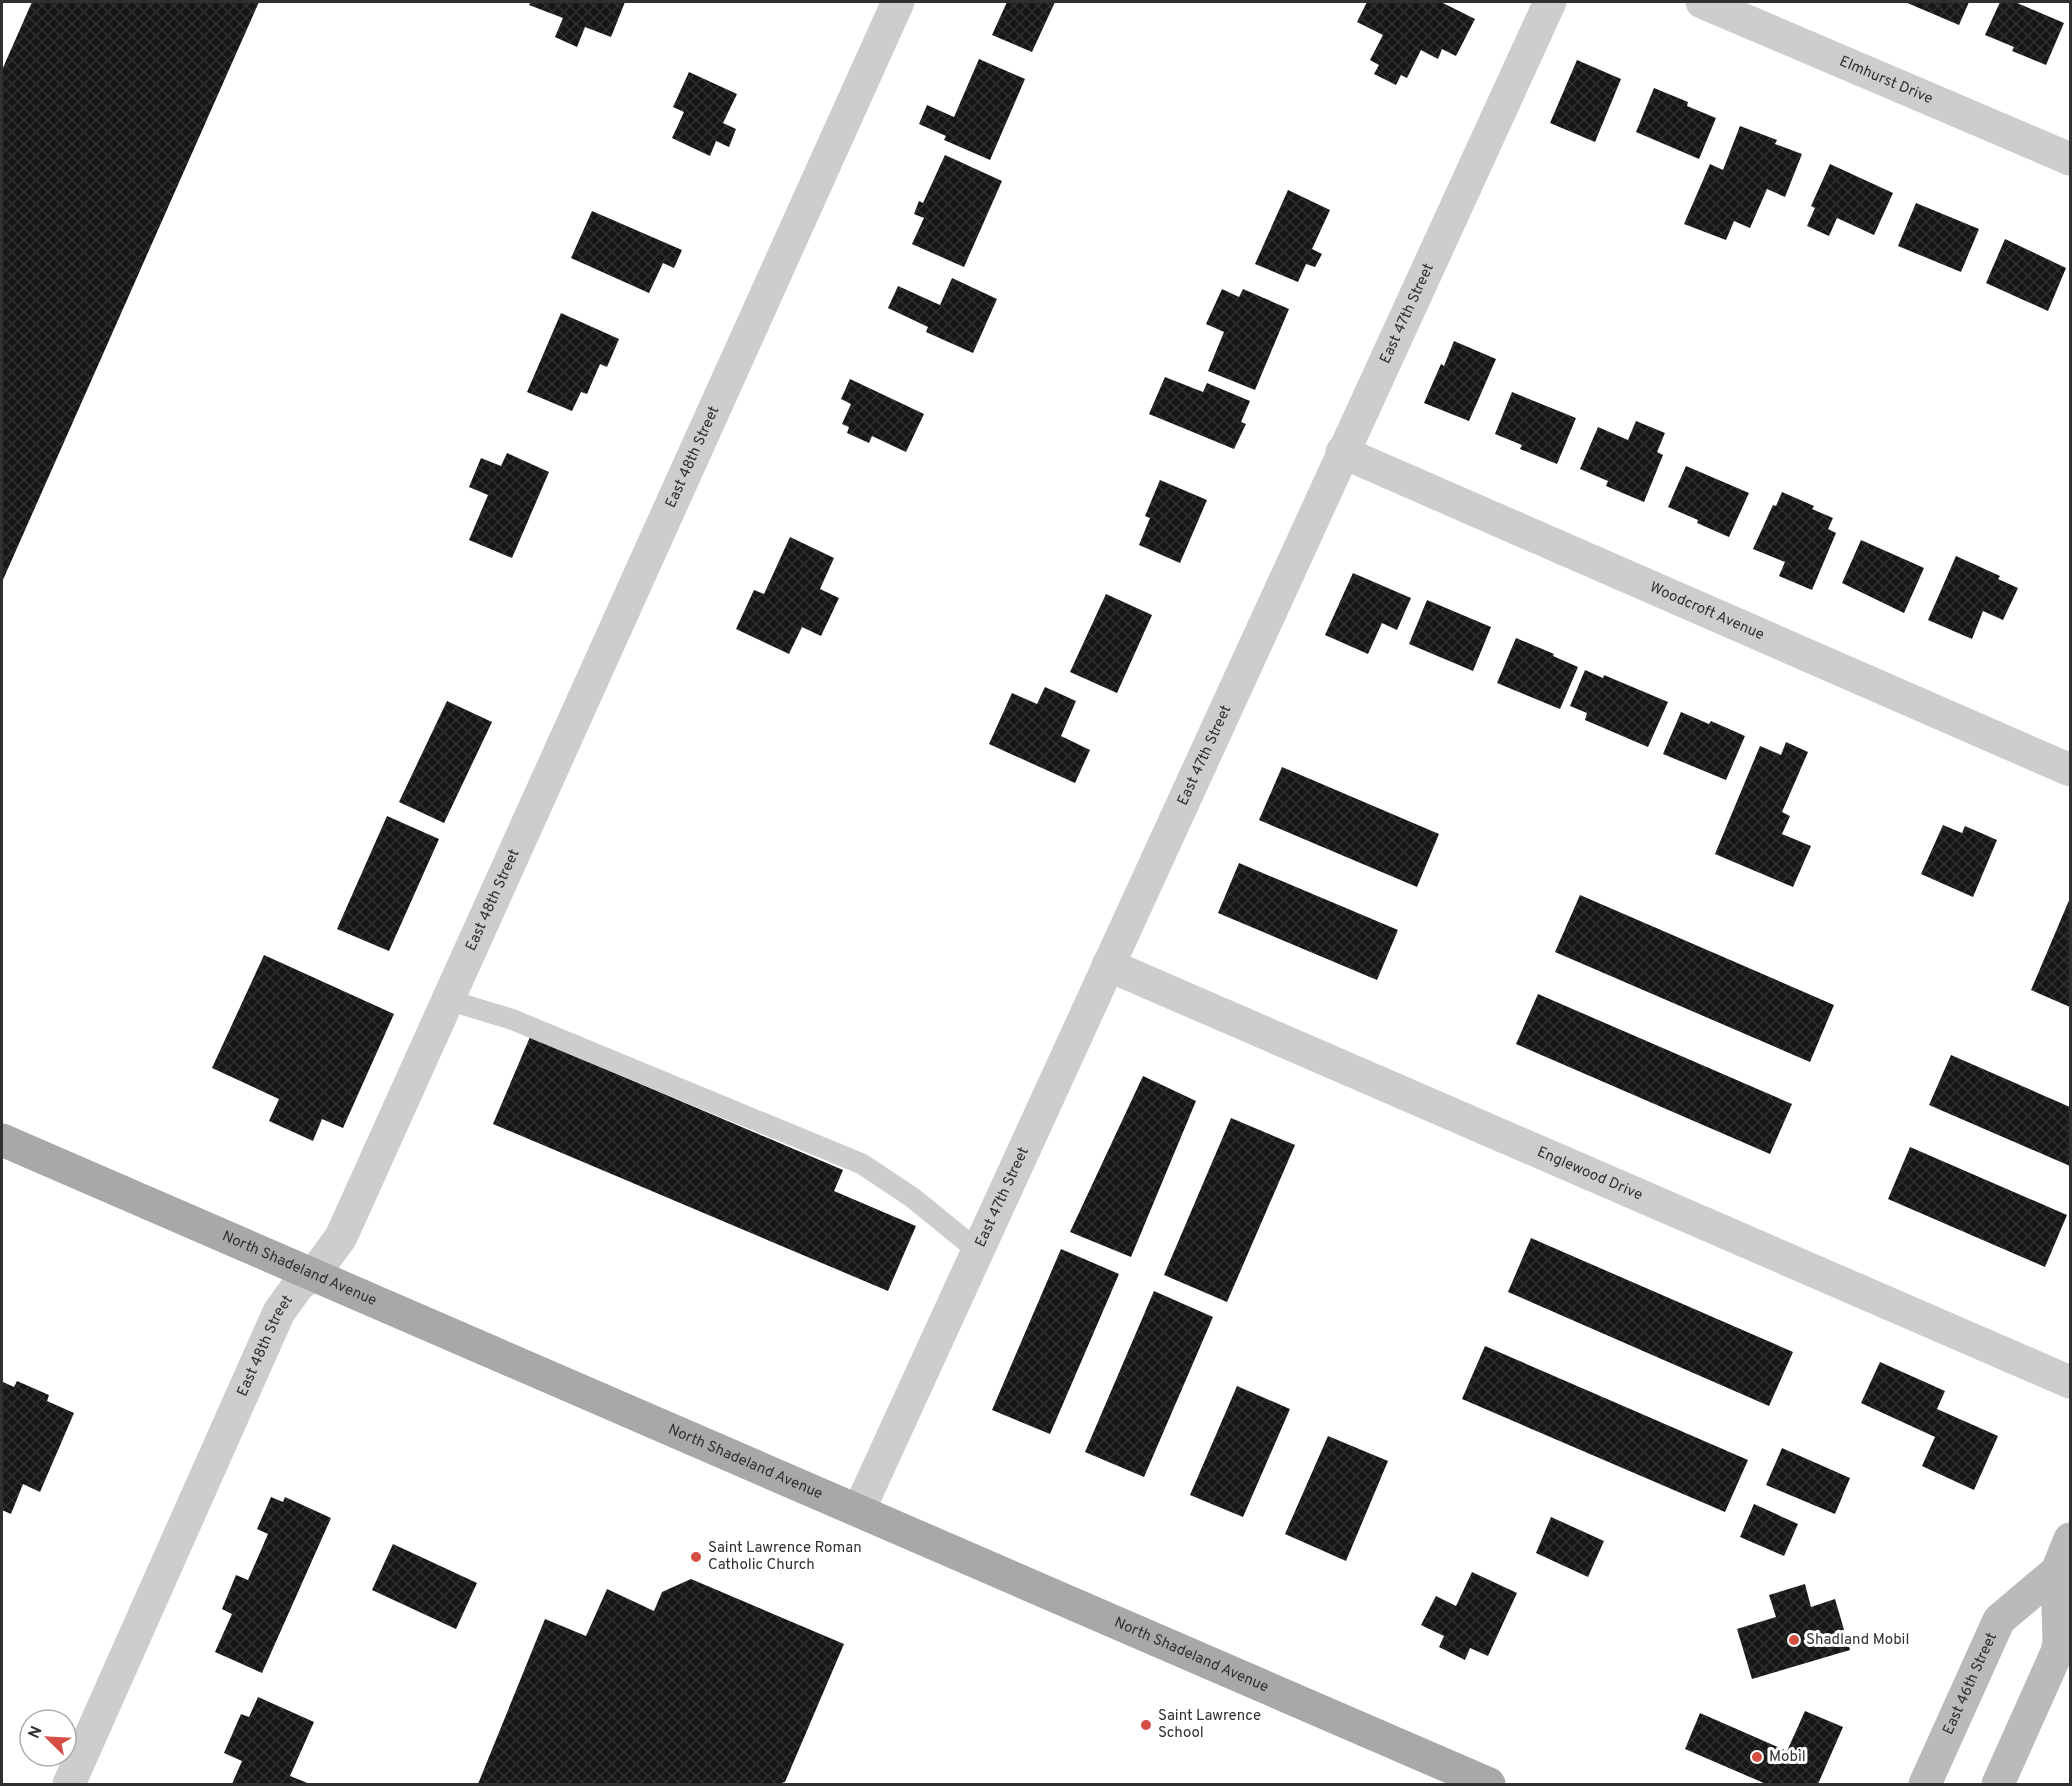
<svg xmlns="http://www.w3.org/2000/svg" width="2072" height="1786" font-family="Overpass,sans-serif">
<defs>
<pattern id="building-cross-hatch" width="8" height="8" patternUnits="userSpaceOnUse" patternTransform="scale(1.5)"><rect width="8" height="8" fill="#171717"/><path d="M0 0l8 8M0 8l8-8" fill="none" stroke="#303030"/></pattern>
</defs>
<rect width="100%" height="100%" fill="#fff"/>
<!-- building -->
<path fill="url(#building-cross-hatch)" d="M32 2H259L2 582V70Z
M531 2H625L611 37 585 27 577 47 555 37 563 18 529 5Z
M1007 2H1055L1032 52 992 35Z
M1367 2H1441L1475 19 1456 56 1442 49 1438 59 1421 50 1407 78 1401 75 1396 85 1374 74 1379 65 1370 60 1383 35 1357 22Z
M1905 2H1969L1959 25Z
M2000 2H2015L2064 23 2046 65 2012 51 2014 47 1985 35Z
M979 59 1025 79 990 160 944 140 946 136 919 124 927 105 954 117Z
M1577 60 1621 79 1595 142 1550 123Z
M689 72 737 94 723 123 736 129 729 147 716 141 710 156 672 138 684 112 673 107Z
M1654 88 1688 102 1687 106 1716 118 1699 159 1636 132Z
M1740 126 1777 140 1775 144 1802 154 1785 197 1767 189 1750 228 1734 221 1726 240 1684 224 1710 164 1723 170Z
M945 155 1002 181 964 267 912 244 924 218 914 214 919 201 923 203Z
M1830 164 1893 193 1874 235 1837 218 1829 236 1807 226 1815 208 1811 206Z
M1288 190 1330 210 1312 249 1322 254 1315 267 1306 264 1298 282 1255 264Z
M1916 203 1979 229 1961 272 1898 246Z
M592 211 682 250 674 268 663 263 649 293 571 258Z
M2005 239 2066 268 2048 311 1986 283Z
M952 278 997 299 973 353 926 332 928 327 888 308 898 286 940 305Z
M1222 289 1239 297 1243 289 1289 309 1255 390 1208 371 1224 332 1206 324Z
M561 313 619 339 607 367 600 364 587 394 581 392 572 411 527 392Z
M1454 341 1496 359 1469 421 1424 403 1441 364 1444 366Z
M1165 377 1203 392 1207 383 1250 401 1241 422 1246 424 1234 449 1149 414Z
M850 379 924 414 906 452 872 436 869 443 847 433 849 427 842 424 851 404 841 399Z
M1512 392 1576 418 1557 464 1520 449 1522 445 1495 434Z
M1636 421 1665 433 1657 452 1663 455 1644 502 1606 486 1608 481 1580 469 1598 427 1628 440Z
M507 453 549 472 512 558 469 540 488 495 469 487 481 458 501 466Z
M1686 466 1749 493 1729 537 1697 523 1698 520 1668 507Z
M1160 480 1207 500 1180 563 1139 545 1150 518 1145 516Z
M1782 492 1814 506 1812 509 1833 518 1828 529 1836 533 1812 590 1779 576 1785 562 1753 549 1773 505 1776 506Z
M790 537 834 558 820 589 839 598 821 636 802 627 789 654 736 629 754 590 764 594Z
M1861 540 1924 568 1904 613 1842 583Z
M1956 556 2000 576 1998 579 2018 588 2003 620 1983 611 1972 639 1928 620Z
M1353 573 1411 598 1397 630 1382 623 1368 654 1325 635Z
M1106 594 1152 615 1117 693 1070 672Z
M1427 600 1491 627 1473 671 1409 644Z
M1516 638 1554 654 1553 656 1578 667 1560 709 1497 683Z
M1585 670 1603 678 1604 675 1668 702 1648 747 1585 720 1587 713 1570 706Z
M1045 687 1076 701 1061 736 1090 750 1075 783 989 744 1012 693 1037 704Z
M447 701 492 722 444 823 399 802Z
M1681 712 1709 724 1711 721 1745 736 1726 780 1663 754Z
M1786 742 1808 752 1782 812 1790 816 1782 834 1811 846 1793 887 1715 854 1760 746 1781 755Z
M1282 767 1439 834 1417 887 1259 820Z
M387 816 439 839 389 951 337 929Z
M1943 825 1962 833 1965 826 1997 840 1973 897 1921 874Z
M1239 863 1398 930 1377 980 1218 913Z
M1580 895 1834 1005 1810 1062 1555 952Z
M2070 898V1007L2031 990Z
M264 955 394 1014 343 1128 322 1119 313 1141 269 1121 279 1099 212 1068Z
M1538 994 1792 1104 1770 1154 1516 1044Z
M530 1037 843 1170 834 1191 916 1226 888 1291 493 1124Z
M1951 1055 2070 1107V1166L1929 1105Z
M1143 1076 1196 1101 1131 1257 1070 1232Z
M1231 1118 1295 1145 1227 1302 1164 1275Z
M1910 1147 2067 1215 2045 1267 1888 1199Z
M1531 1238 1793 1352 1769 1406 1508 1292Z
M1061 1249 1119 1274 1050 1434 992 1410Z
M1154 1291 1213 1317 1144 1477 1085 1452Z
M1485 1346 1748 1460 1725 1512 1462 1399Z
M1880 1362 1945 1391 1937 1409 1998 1436 1974 1490 1922 1466 1935 1437 1861 1403Z
M17 1381 49 1395 47 1401 74 1413 40 1492 23 1484 11 1514 2 1510V1387L3 1382 14 1387Z
M1237 1386 1290 1409 1243 1517 1190 1495Z
M1328 1436 1388 1461 1346 1561 1285 1534Z
M1782 1448 1850 1478 1835 1514 1766 1485Z
M271 1497 283 1502 285 1497 331 1518 262 1673 215 1652 232 1614 222 1609 236 1575 248 1580 268 1534 257 1529Z
M1754 1504 1798 1524 1784 1556 1740 1537Z
M1551 1517 1604 1541 1588 1577 1536 1553Z
M393 1544 477 1583 456 1629 372 1590Z
M1472 1572 1517 1593 1488 1656 1470 1648 1465 1660 1439 1647 1444 1636 1421 1625 1436 1596 1456 1606Z
M691 1579 844 1644 785 1782 778 1784H478L545 1619 586 1636 607 1589 654 1611 662 1592Z
M1805 1584 1811 1607 1835 1599 1850 1650 1752 1679 1737 1629 1776 1617 1769 1595Z
M258 1697 314 1722 290 1776 310 1784H232L242 1761 224 1753 241 1714 249 1717Z
M1805 1711 1843 1727 1818 1784H1766L1685 1749 1700 1713 1787 1751Z"/>
<g fill="none" stroke-linecap="round" stroke-linejoin="round">
<!-- lane -->
<path stroke="#cdcdcd" stroke-width="21" d="M448 1000 511 1019 862 1164 913 1198 978 1251"/>
<!-- street -->
<g stroke="#cdcdcd" stroke-width="33">
<path id="s1" d="M1702 2 2070 159"/>
<path id="s2" d="M1342 452 2070 770"/>
<path id="s3" d="M1108 965 2070 1382"/>
<path id="s4" d="M859 1510 1550 2"/>
<path id="s5" d="M69 1784 279 1312 297 1287 317 1270 341 1237 898 2"/>
</g>
<!-- secondary -->
<g stroke="#bababa" stroke-width="33">
<path id="s6" d="M1925 1784 1999 1620 2057 1571"/>
<path d="M1998 1784 2057 1652 2059 1642 2057 1571 2070 1539"/>
</g>
<!-- primary -->
<path stroke="#a8a8a8" stroke-width="33" id="s7" d="M2 1140 1489 1784"/>
</g>
<!-- markers -->
<g fill="#d44e45" stroke="#fff" stroke-width="2">
<circle cx="696" cy="1557" r="6"/>
<circle cx="1794" cy="1640" r="6"/>
<circle cx="1146" cy="1725" r="6"/>
<circle cx="1757" cy="1757" r="6"/>
</g>
<g text-anchor="middle" dominant-baseline="central" stroke-width="6" stroke-linejoin="round" paint-order="stroke">
<!-- street labels -->
<g font-size="15" fill="#303030" stroke="#fff">
<text stroke="none"><textPath href="#s1" startOffset="200">Elmhurst Drive</textPath></text>
<text stroke="none"><textPath href="#s4" startOffset="1316">East 47th Street</textPath></text>
<text stroke="none"><textPath href="#s5" startOffset="1470">East 48th Street</textPath></text>
<text stroke="none"><textPath href="#s2" startOffset="398">Woodcroft Avenue</textPath></text>
<text stroke="none"><textPath href="#s4" startOffset="830">East 47th Street</textPath></text>
<text stroke="none"><textPath href="#s5" startOffset="984">East 48th Street</textPath></text>
<text stroke="none"><textPath href="#s3" startOffset="525">Englewood Drive</textPath></text>
<text stroke="none"><textPath href="#s4" startOffset="344">East 47th Street</textPath></text>
<text stroke="none"><textPath href="#s7" startOffset="324">North Shadeland Avenue</textPath></text>
<text stroke="none"><textPath href="#s5" startOffset="480">East 48th Street</textPath></text>
<text stroke="none"><textPath href="#s7" startOffset="810">North Shadeland Avenue</textPath></text>
<text stroke="none"><textPath href="#s7" startOffset="1296">North Shadeland Avenue</textPath></text>
<text stroke="none"><textPath href="#s6" startOffset="110">East 46th Street</textPath></text>
</g>
<!-- poi labels -->
<g font-size="15" fill="#303030" stroke="#fff" text-anchor="start">
<text x="708" y="1548">Saint Lawrence Roman<tspan x="708" dy="17">Catholic Church</tspan></text>
<text x="1806" y="1640">Shadland Mobil</text>
<text x="1158" y="1716">Saint Lawrence<tspan x="1158" dy="17">School</tspan></text>
<text x="1769" y="1757">Mobil</text>
</g>
</g>
<!-- border -->
<rect width="2072" height="1786" fill="none" stroke="#303030" stroke-width="6"/>
<!-- north arrow -->
<g transform="translate(48 1738) rotate(294)"><circle r="28" fill="#ffffff" stroke="#acacac" stroke-width="1.5"/>
<path d="M0-4.5L10 22L0 15L-10 22Z" fill="#d44e45"/>
<text y="-9" font-size="16" font-weight="bold" text-anchor="middle" fill="#303030">N</text>
</g>
</svg>
